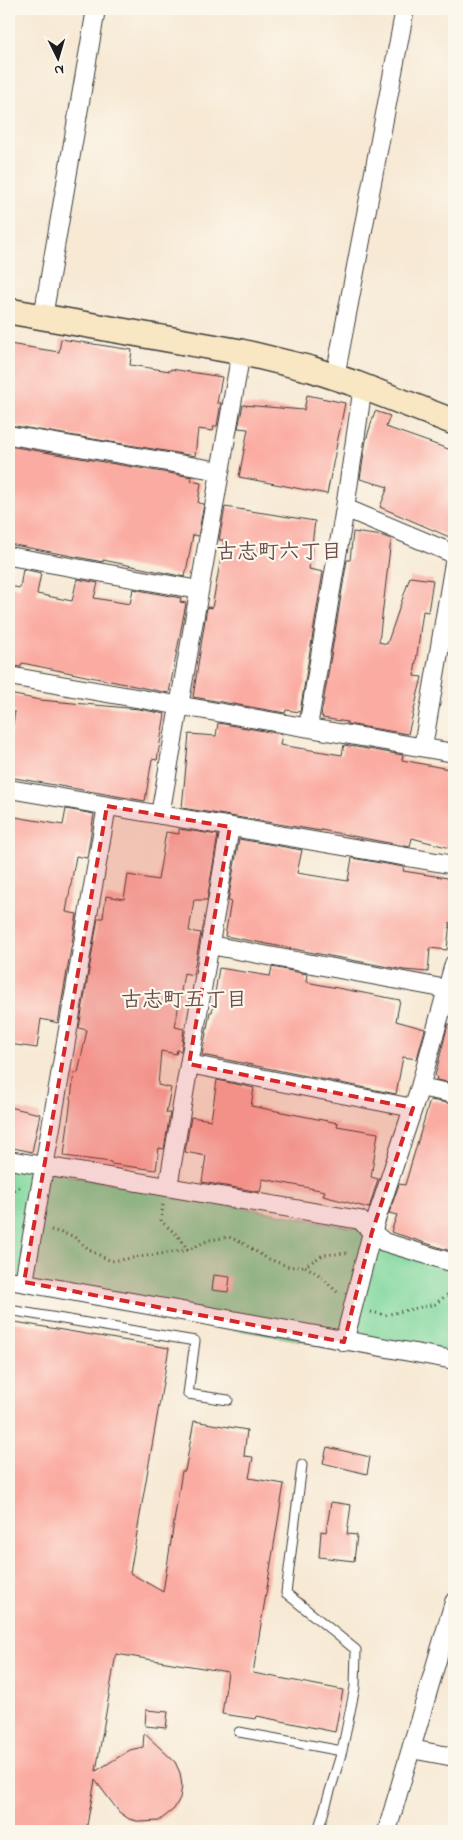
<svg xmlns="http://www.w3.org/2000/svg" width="463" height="1840" font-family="'Indie Flower','Klee One',sans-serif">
<rect width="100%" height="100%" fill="#fbf7ec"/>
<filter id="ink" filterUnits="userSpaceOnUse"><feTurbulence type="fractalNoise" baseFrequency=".02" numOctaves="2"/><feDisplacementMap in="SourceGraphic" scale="10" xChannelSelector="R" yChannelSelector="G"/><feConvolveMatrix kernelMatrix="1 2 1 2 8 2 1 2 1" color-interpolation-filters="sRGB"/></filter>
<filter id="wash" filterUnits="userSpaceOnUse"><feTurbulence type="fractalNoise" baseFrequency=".0096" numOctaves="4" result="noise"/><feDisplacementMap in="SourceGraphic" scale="20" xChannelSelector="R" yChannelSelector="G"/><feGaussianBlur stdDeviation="1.12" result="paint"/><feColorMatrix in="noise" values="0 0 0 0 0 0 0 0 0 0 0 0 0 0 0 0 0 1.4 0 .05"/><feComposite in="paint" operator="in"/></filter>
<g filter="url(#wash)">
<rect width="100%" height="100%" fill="#f7e9d4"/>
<!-- green -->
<path fill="#80d79c" stroke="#4e7a5c" d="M9 1164 360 1229 454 1269V1367L9 1290Z"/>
<g id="blocks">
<!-- building -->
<path fill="#fbaca2" d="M61 339 132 350 130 365 170 371 171 369 222 377 217 403H221L217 426H214L213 431 198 429 195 456 9 425V344L59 352Z
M307 395 345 403 327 494 239 477 248 429 238 428 243 405 304 410Z
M375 411 390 416 386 427 454 451V539L380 507 388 487 360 479 366 440Z
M9 446 192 477 191 481 201 483 198 503 204 504 198 536 193 535 185 577 103 560V562L9 544Z
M225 507 315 521 309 569 323 572 300 712 286 710 285 713 193 697 207 607 212 608 224 540H219Z
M353 532 383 536 391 539 379 642 387 644 410 577 433 580 428 612 423 611 414 676 422 677 408 734 347 724V722L322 718 323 716H321L347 560H350Z
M23 569 41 573 37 594 72 601 77 579 98 583 94 598 130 604 133 589 181 598 180 602 186 603 169 693 22 663 21 667 9 666V586L20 588Z
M9 694 40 700 139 709 165 714 157 760 152 759 145 801 9 777V746L15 712 9 711Z
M218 723 282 734 280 745 342 755 344 745 403 755 402 760 454 770V849L412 838 410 847 321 830V831L182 808 189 734 216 736Z
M66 809 94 814 87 858 76 856 66 912 77 914 58 1023 41 1019 37 1048 9 1044V816L63 825Z
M179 829 218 835 207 900H194L189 931 201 933 193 975 184 973 175 1027 184 1029 181 1051 177 1050 176 1054 161 1051 158 1085 171 1088 166 1113H170L164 1149 159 1148 156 1170 111 1164V1162L64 1156 74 1073H78L87 1030 79 1028 98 918H103L106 896 124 899 128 875 158 880 166 832 179 834Z
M239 839 302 850 297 873 348 881 352 858 404 867 403 871 454 879V923L450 922 447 950 430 948 428 972 404 970 225 936 231 901H228Z
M272 967 307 974 306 982 400 1000 396 1021 425 1029 417 1059 403 1057 396 1094 202 1055 210 1012H212L219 968 270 976Z
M448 1024 454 1025V1083L436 1080 437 1077 435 1076Z
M217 1080 254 1088 251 1106 338 1123 337 1126 378 1133 371 1177 378 1179 369 1208 323 1196 325 1191 263 1179 260 1192 202 1182 206 1156 185 1152 191 1117 211 1120Z
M430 1100 454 1104V1252L391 1232 397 1215 389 1213 399 1184 405 1185Z
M9 1107 40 1114 32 1152 9 1147Z
M214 1275 230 1277 228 1292 212 1290Z
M9 1321 169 1348 130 1573 163 1592 182 1471H185L194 1421 247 1430 244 1456 253 1457 249 1478 284 1484 253 1673 343 1690 335 1732 257 1716 256 1719 222 1714 228 1672 116 1654 96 1771 130 1750 143 1747 144 1733 175 1762 180 1773 182 1786 180 1798 174 1809 159 1821 141 1822 129 1819 119 1812 95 1780 86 1831H9Z
M327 1447 370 1457 367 1474 323 1463Z
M331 1502 351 1505 347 1534 357 1535 354 1561 319 1557 321 1531 326 1532Z
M146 1710 168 1712 166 1728 145 1726Z"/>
</g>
</g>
<g filter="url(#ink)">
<use href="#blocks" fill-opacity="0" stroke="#3d3b38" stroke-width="1"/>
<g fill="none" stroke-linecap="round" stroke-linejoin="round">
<defs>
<path id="lane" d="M9 1310 195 1341 188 1394 228 1400
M302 1465 286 1593 356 1650 355 1687 342 1751 318 1831
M239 1732 342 1751"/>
<path id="street" d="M43 317 96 9
M335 377 405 9
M9 435 220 471
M345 508 363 386
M9 556 199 590
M9 676 454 753
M308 727 345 508 454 554
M423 747 454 563
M9 789 454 865
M160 815 241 352
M210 945 447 989
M454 964 420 1087 454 1094
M189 1064 413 1108
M9 1160 360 1220 372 1232 384 1242 454 1263
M168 1187 230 827
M9 1280 454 1360
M24 1282 107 806
M344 1342 372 1232 420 1087
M411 1749 454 1757
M387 1831 454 1602"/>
<path id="secondary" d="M9 311 241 352 311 369 356 384 454 422"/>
</defs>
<!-- lane casing -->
<use href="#lane" stroke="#3d3b38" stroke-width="11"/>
<!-- street casing -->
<use href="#street" stroke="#3d3b38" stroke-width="20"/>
<!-- secondary casing -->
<use href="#secondary" stroke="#3d3b38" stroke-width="28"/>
<!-- path -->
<path stroke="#3d3b38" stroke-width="3" stroke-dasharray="1 4" stroke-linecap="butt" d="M9 1192 22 1186
M163 1205 161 1221 178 1236 188 1250 209 1240 229 1237 243 1243 266 1258 290 1267 305 1266
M51 1230 73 1236 91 1251 111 1261 188 1250
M337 1292 318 1274 305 1266 323 1255 347 1253
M371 1312 385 1315 435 1304 454 1290"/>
<!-- lane -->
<use href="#lane" stroke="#fff" stroke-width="9"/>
<!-- street -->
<use href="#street" stroke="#fff" stroke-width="18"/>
<!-- secondary -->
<use href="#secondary" stroke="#f9e7c3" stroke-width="25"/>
</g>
</g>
<!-- marked area -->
<path fill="#d62828" fill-opacity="0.2" stroke="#d62828" stroke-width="4" stroke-dasharray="10 6" stroke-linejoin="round" d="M107 806 230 827 189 1064 413 1108 372 1232 344 1342 24 1282Z"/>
<g text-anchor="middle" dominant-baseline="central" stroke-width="4.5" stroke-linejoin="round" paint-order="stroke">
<!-- neighbourhood labels -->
<g font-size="21" font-weight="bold" fill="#6a4e4b" stroke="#fbf7ec">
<text x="279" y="553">古志町六丁目</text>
<text x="184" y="1001">古志町五丁目</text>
</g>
</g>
<!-- margin -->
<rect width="463" height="1840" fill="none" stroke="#fbf7ec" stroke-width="30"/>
<!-- north arrow -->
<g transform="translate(58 58) rotate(175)" stroke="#fbf7ec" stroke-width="4" paint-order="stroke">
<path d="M0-4L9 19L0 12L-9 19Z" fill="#1c1c1c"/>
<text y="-8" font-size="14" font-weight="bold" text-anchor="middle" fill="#1c1c1c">N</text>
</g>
</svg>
